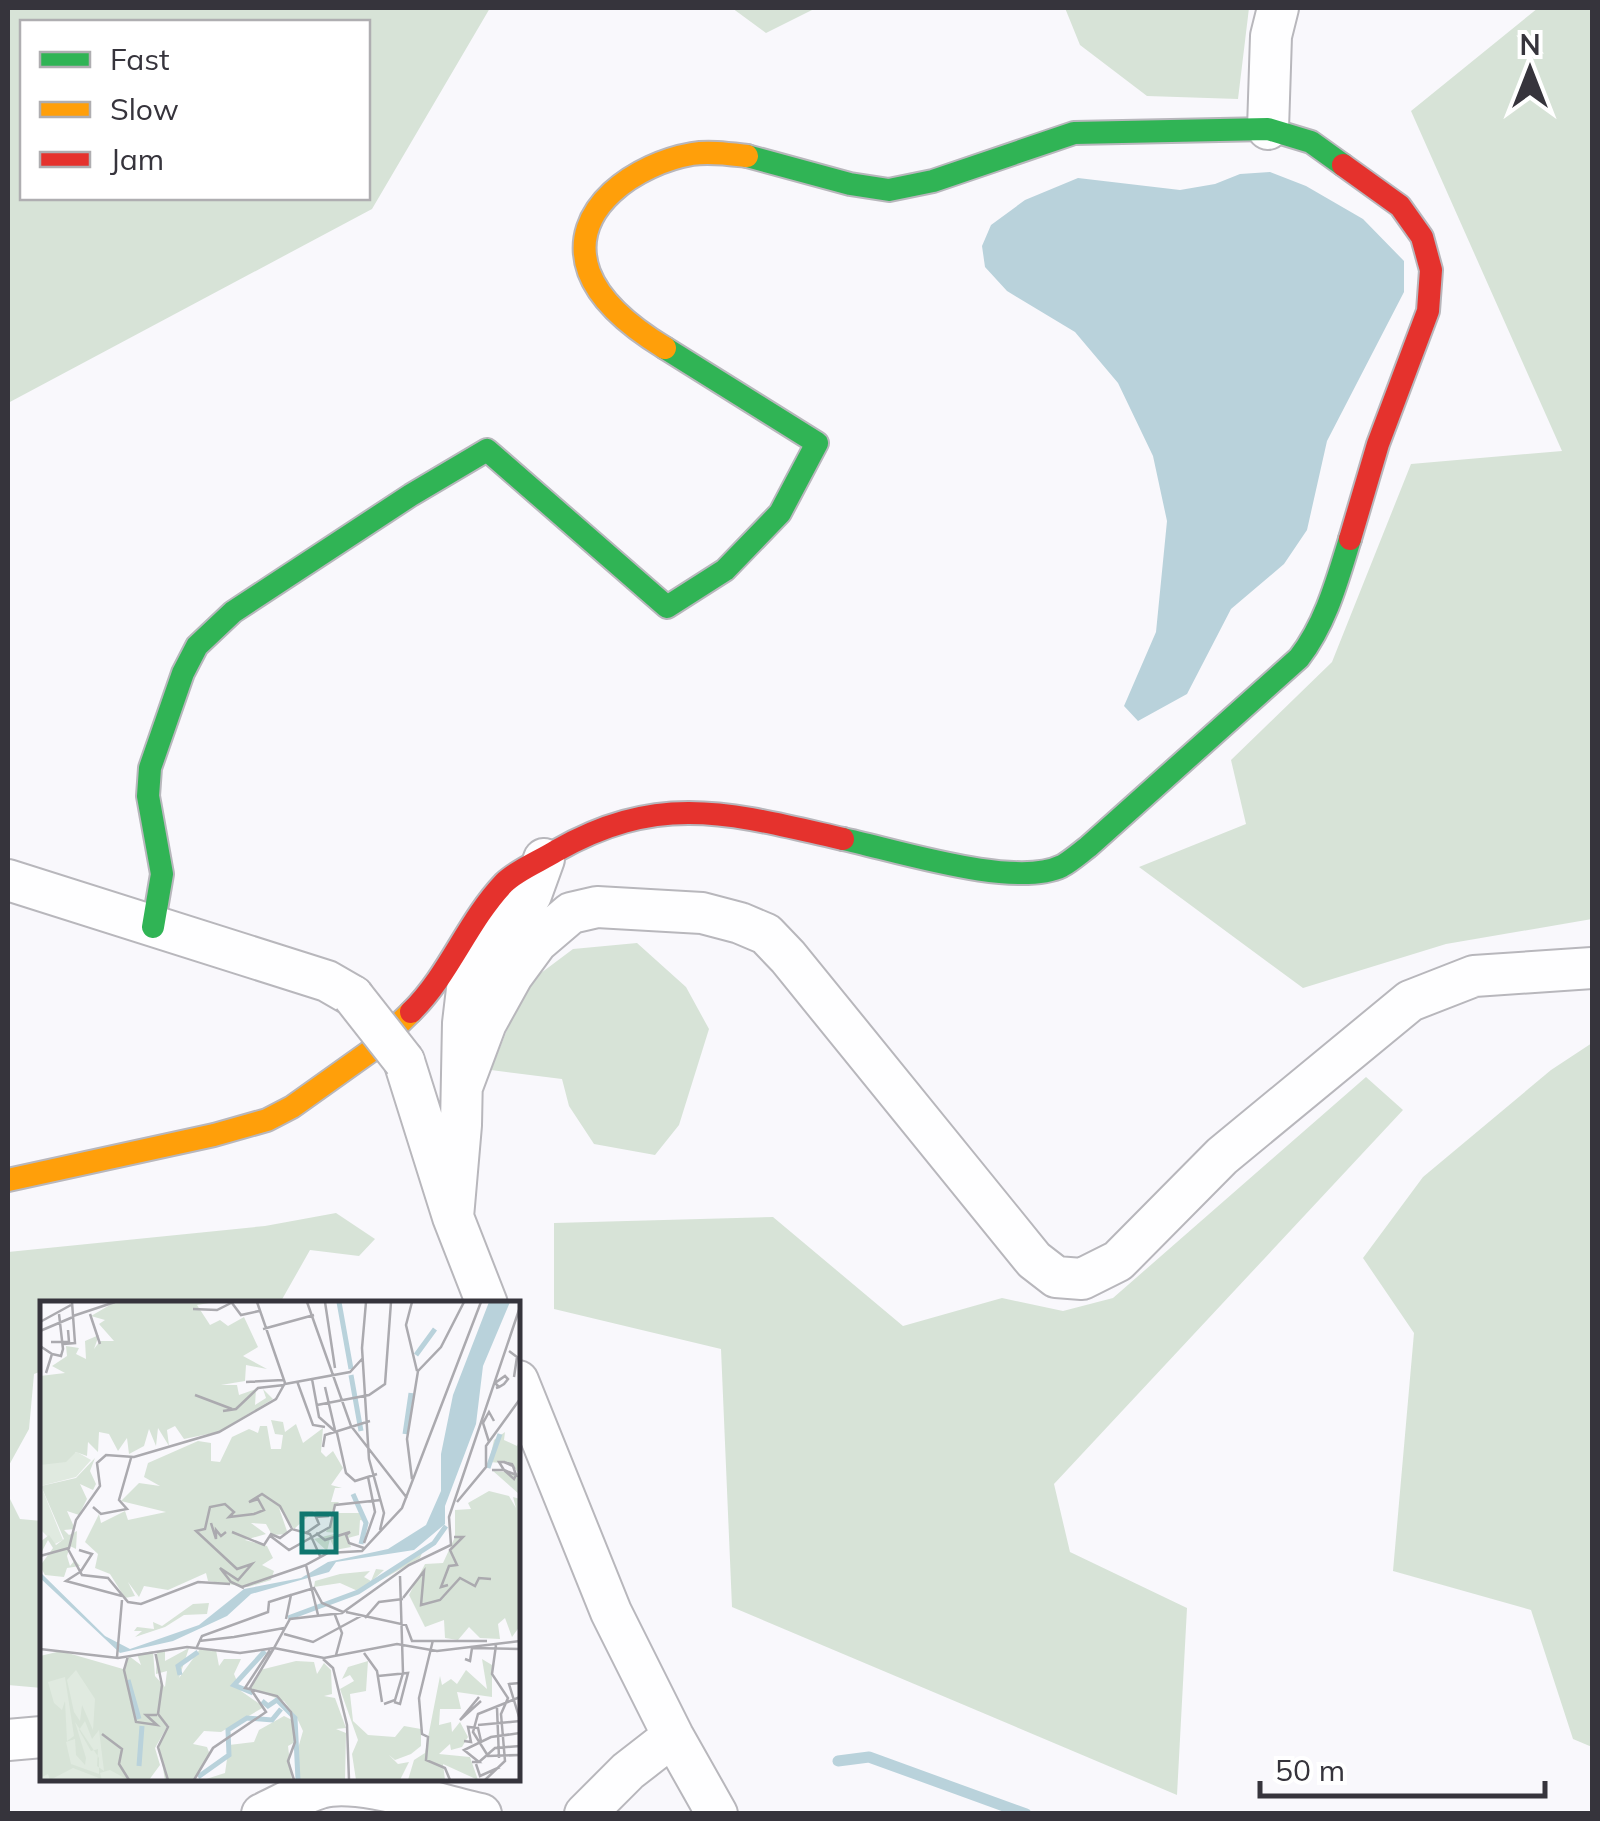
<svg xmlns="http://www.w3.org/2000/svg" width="1600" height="1821" font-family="Mulish,sans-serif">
<rect width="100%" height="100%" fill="#f9f8fc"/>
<!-- forest -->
<path fill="#d7e3d7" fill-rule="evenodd" d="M8 8H490L372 209 8 403ZM368 22V198H22V22Z
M732 8H816L766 33Z
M1065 8H1249L1238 99 1147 96 1080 45Z
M1538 8H1592V919L1446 944 1303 988 1139 867 1246 824 1231 760 1332 662 1411 464 1562 451 1411 111Z
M637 943 686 987 709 1029 679 1125 655 1155 594 1144 569 1106 562 1079 491 1070 525 985 573 949Z
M1592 1043V1747L1573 1739 1531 1610 1393 1571 1414 1333 1363 1258 1423 1177 1551 1070Z
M1366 1077 1403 1110 1054 1484 1070 1552 1187 1608 1177 1795 732 1607 721 1349 554 1309V1223L773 1217 903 1326 1002 1298 1063 1311 1113 1298Z
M336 1213 375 1239 359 1256 310 1250 280 1303 42 1304V1371L34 1374 29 1429 8 1467V1252L265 1226Z
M8 1495 20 1519 42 1521V1688L8 1685Z"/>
<!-- water -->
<path fill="#b9d2db" d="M1270 172 1306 186 1363 219 1404 261V292L1327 441 1307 530 1284 564 1231 609 1187 694 1138 721 1124 706 1156 632 1167 521 1153 456 1118 383 1075 332 1007 291 985 267 982 246 991 225 1025 200 1078 178 1180 190 1215 184 1240 174Z"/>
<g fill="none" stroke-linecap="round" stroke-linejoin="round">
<!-- stream -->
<path stroke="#b9d2db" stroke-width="11" d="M838 1761 869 1757 1026 1814"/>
<defs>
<path id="street" d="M1268 129 1271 36 1278 8
M8 880 327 981 353 996
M404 1061 453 1217 487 1304
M462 1087 486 1023 512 976 537 942 571 913 597 907 702 913 740 923 766 934 788 957 1034 1260 1056 1277 1082 1279 1118 1261 1222 1156 1410 1001 1474 976 1592 968
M453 1217 461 1125 463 1023 467 989 484 954 531 895 544 859
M518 1381 611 1612 673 1736 717 1814
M8 1740 42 1737
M262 1814C281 1805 300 1794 320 1788 357 1776 441 1806 481 1814
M585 1814 628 1771 673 1736"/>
<path id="fast" d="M747 156 850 184 889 190 933 181 1074 133 1268 129 1311 142 1343 165
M843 839C895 850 1015 889 1062 866 1071 861 1080 853 1088 847L1299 658C1326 623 1337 581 1350 539
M153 927 162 874 148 796 150 768 183 673 197 646 233 612 411 495 487 450 667 607 725 570 780 513 817 443 665 348"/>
<path id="slow" d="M665 348C637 331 601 304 589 272 566 208 639 163 692 154 709 151 730 154 747 156
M8 1180 214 1135 267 1120 292 1107 372 1050 411 1012"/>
<path id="jam" d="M1343 165 1400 206 1422 237 1431 270 1428 311 1378 444 1350 539
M411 1012C449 975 467 922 504 883 517 870 540 861 556 851 661 791 733 814 843 839"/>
</defs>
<!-- street casing -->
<use href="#street" stroke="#b8b7bc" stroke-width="44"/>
<!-- fast casing -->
<use href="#fast" stroke="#b8b7bc" stroke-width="26"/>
<!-- slow casing -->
<use href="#slow" stroke="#b8b7bc" stroke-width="26"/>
<!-- jam casing -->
<use href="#jam" stroke="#b8b7bc" stroke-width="26"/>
<!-- street -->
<use href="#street" stroke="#fefeff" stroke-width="40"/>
<!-- fast -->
<use href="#fast" stroke="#30b455" stroke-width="22"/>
<!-- slow -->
<use href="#slow" stroke="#ff9f0a" stroke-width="22"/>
<!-- jam -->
<use href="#jam" stroke="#e5322d" stroke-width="22"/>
<defs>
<path id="street-bridge" d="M353 996 404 1061"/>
</defs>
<!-- street-bridge casing -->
<use href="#street-bridge" stroke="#b8b7bc" stroke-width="44" stroke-linecap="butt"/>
<!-- street-bridge -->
<use href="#street-bridge" stroke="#fefeff" stroke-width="40"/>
</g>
<!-- overview -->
<g transform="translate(40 1301)">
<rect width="480" height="480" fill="#f9f8fc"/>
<path d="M37 151 51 159 36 176 1 185 23 239 15 243 0 228V164ZM39 368 86 445 90 479H0L20 449 7 420V377Z" fill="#e0eae0"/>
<path d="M75 1H175L157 4 170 24 180 19 188 25 204 16 218 46 203 55 227 68 206 64 205 80 181 84H197L199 94 216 88 215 104 226 97 223 88 233 98 178 131 144 138 135 125 127 129 129 145 118 127 116 145 109 128 104 145 89 153 87 137 78 150 69 133 59 131 58 151 48 141 47 155 36 151 26 161 0 164V75L25 72 12 65 27 55 26 45 39 47 36 53 46 58 45 40 59 34 54 48 60 40H74L59 23 65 19 51 15ZM231 119 243 121 245 131 256 123 263 142 283 127 281 151 286 156 293 150 303 167 291 184 302 187H295L291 201H299L288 215 274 210 254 228 239 207 248 233 232 234 226 223 211 222 226 233 205 239 227 245 233 257 222 264 234 270 231 279 208 286 168 280 166 272 128 289 104 285 99 296 88 281 95 295 85 297 70 273 55 267 58 253 45 241 59 213 61 222 85 210 88 219 126 211 81 200 99 182 120 185 104 176 108 162 158 140 171 142V160L180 161 192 136 209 128 218 132 220 125H227L231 148H241L243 134 235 133ZM465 131 464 139 477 145 480 138V194L453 170 478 172 472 163 449 161 454 139ZM55 157 50 170 56 183 53 189 40 183 47 198 39 214 27 210 35 228 24 229 29 234 37 230 36 248 30 245 27 255 30 265 35 259 40 265 27 267 24 276 5 274 0 265 13 247 8 239 0 254V241L9 234 16 244 24 238 1 185 36 177ZM449 190 469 195 476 207 473 196 480 198V325L472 336 465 317 458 323 460 338 440 337 429 326 418 339 405 337 404 319 385 326 369 294 385 263 403 262 415 236V209L431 208 428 202ZM296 212H319L325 220 320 219 319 234 308 237 311 246 295 249 290 238 287 250 274 238 298 232 286 231ZM382 252 380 257 320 291 300 282 274 286 275 280 300 273 330 270 324 276 331 280 336 268 344 269 333 279ZM169 302 167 313 144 314 125 326 95 336 102 330H94L97 326 114 328 113 321 122 325 153 303ZM149 347 139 377 160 348 176 349 179 365 184 358H201L194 373 201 390 224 406 181 431 164 430 153 443 167 446 170 454 153 479H125L119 444 129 425 122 419 127 426 115 447 120 464 109 479H88L70 469 60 472 62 479H17L59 477 33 467 10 479 8 473 0 477V355L21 350 83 368 89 355 101 364 97 353 113 350 115 375 125 386 127 370 116 373 117 350 125 349V360ZM36 369 55 398 53 429 42 404 40 420 34 411 27 379ZM25 376 34 435 27 440 25 400 22 409 14 402 8 381ZM45 420 52 438 59 429 64 470 57 465 58 448 51 450 39 429ZM35 421 59 457V473L31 463 26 441 35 438 36 454 45 464 46 457ZM442 358 452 364V396L417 391 421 408H400L399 424 411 421 412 431 420 421 428 436 422 446 411 449 410 443 399 453 430 456 438 479 403 463 405 479H368L374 459 385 452 400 375 402 384 411 378 417 383 426 369 447 388ZM256 360 274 361 277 373 284 362 291 369 292 393 284 395 295 397 306 427 296 428 306 432 305 479H260L257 451 263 430 257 417 244 400 211 388 220 369ZM328 360 326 390 310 393 313 420 328 434 355 436 364 425 381 428V445L371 453 355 459 349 454 358 463 369 461 360 479H316L312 453 318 439 300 388 314 380 310 374 302 378 308 366ZM244 415 252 419 257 440 248 445 252 479H163L185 472 189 444 214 441 219 429Z" fill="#d7e3d7" fill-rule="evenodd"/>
<path d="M449 1H470L443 65 436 123 405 205V223L374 249 296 261 289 271 211 293 187 315 133 340 80 352 0 277V271L65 335 90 348 159 324 204 288 261 277 288 261 348 248 386 224 401 190V153L413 94Z" fill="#b9d2db"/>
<path fill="none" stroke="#b9d2db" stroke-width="5" d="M299 1 311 68M376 54 395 28M311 74 321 130M365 133 371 92M448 167 460 133M313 193 326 222 321 243M248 317 318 291 394 242 406 225M140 374 138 365 158 351M88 379 99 418M213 392 194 384 225 350M222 400 228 405 237 399 255 417 258 479M99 465 102 425M158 476 189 454 188 429 207 417 232 419 241 408"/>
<path fill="none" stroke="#abaaaf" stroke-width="2.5" d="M267 1 311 125 367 197M285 1 295 67M326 1 322 47 329 158 344 212 340 229M372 1 366 24 377 70M192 2 201 14 219 10M153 8 177 9 193 1M50 13 60 43M33 15 75 1M0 21 31 4M223 28 274 14M0 30 33 16M11 41H29L28 29M23 43 35 42 32 1M0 45 12 53 6 72M469 50 477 56 474 76M12 53 21 55 23 48 19 13M272 78 279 116 297 132 306 172 315 180 337 173M257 80 273 124 285 126M206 81 243 79M245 83 310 71 322 58M285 86 295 129M456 87 459 86 464 83 468 78 465 75 455 82 459 86M155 94 192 108M277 104 329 94 345 83 351 1M183 110 196 108 218 87 244 84M449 141 443 122 449 111 454 120M283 146 285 134 330 120M473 165 476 174 464 169 474 178 476 174M452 169H464L459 161H464L467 162 472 163 473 165 464 161M372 178 367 138 378 70 401 46 424 1M417 201 446 166V145L480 98M53 206 61 213 87 208 79 199 91 157M171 222 176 238V229L181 235 186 231M192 231 224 244 231 233 240 237 252 228 270 233 280 255M266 232 279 223 276 216 289 215M276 232 285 239 310 231 306 234 309 242 324 247M229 234 249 249 290 226 295 204 341 199M324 242 335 211 328 176M28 248 42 274 68 277 88 301 101 303 158 281 190 283M39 249 52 253 41 270M0 255 29 247 36 219 60 185 57 162 66 154 94 156 179 131 236 98 245 82 217 1M40 271 26 280 82 295M408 284 401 286 409 265 417 264 410 249 423 236H414M202 286 266 264M204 287 191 281 180 267 198 279 212 263 197 268 156 230 165 228 170 206 185 203 194 211 189 216 214 213 224 209 218 198 209 201 222 193 240 205 252 228M363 297 384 270 381 304 400 299 420 277 435 285 439 277 451 278M306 311 366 324 372 340H447M278 314 266 264 288 252 322 250 362 207 441 1M295 314 302 332 296 354M325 317 339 301 363 298M246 318 251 294 274 287 282 302 303 311M244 333 273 341 321 315M194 336 244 327M393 339 379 397 382 433 388 436 386 459 405 467 410 479M159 340 194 336M234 347 284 357 357 343 397 350 480 340M0 348 78 357 147 346 200 352 234 347 250 318 302 312 369 264 411 244 409 216 480 6M156 348 162 335 228 311 229 301 251 294M230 349 205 387 237 395 251 411 255 441 248 460 254 479M115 350 122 384 118 413 128 426 118 446 128 479M324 352 337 370 342 401M88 355 84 369 96 421 117 424 106 414H117M77 356 82 299M283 358 293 367 307 424 309 479M425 358 430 360 432 347 480 348M338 375 368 372 360 403 354 401M480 382 469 383 480 419M439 396 420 419 441 400M480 396 438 413 433 431 448 455 480 454M344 403 355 399 363 372 360 275M457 407 459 457M438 424 480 420M62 433 82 448 79 463 89 479M424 440 431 441 428 426 438 427 441 440M432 461H439L424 449 451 436 480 432M439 461 455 447 480 445M436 463 440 475 460 466M154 479 173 447 226 411 210 387 234 347M445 479 465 460 461 413 468 397 452 373 456 344"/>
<path fill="#0f766e" fill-opacity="0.15" stroke="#0f766e" stroke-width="5" d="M262 213H296V251H262Z"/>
<rect width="480" height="480" fill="none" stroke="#36343c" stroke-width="5"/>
</g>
<!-- border -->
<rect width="1600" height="1821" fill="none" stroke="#36343c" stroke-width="20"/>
<!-- legend -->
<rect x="20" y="20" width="350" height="180" fill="#ffffff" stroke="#afaeb1" stroke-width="2.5"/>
<rect x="40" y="52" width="50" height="15" fill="#30b455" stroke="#afaeb1" stroke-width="2.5"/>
<text x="110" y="70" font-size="30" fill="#36343c">Fast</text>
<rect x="40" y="102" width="50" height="15" fill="#ff9f0a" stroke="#afaeb1" stroke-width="2.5"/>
<text x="110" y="120" font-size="30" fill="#36343c">Slow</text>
<rect x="40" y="152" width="50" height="15" fill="#e5322d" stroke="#afaeb1" stroke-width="2.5"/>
<text x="110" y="170" font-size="30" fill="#36343c">Jam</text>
<!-- north arrow -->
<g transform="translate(1530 70)" stroke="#ffffff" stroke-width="8" paint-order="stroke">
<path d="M0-8L18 38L0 25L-18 38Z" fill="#36343c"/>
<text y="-15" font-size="28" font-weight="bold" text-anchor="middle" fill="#36343c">N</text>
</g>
<!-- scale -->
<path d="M1260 1781v15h285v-15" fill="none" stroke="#36343c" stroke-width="5"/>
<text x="1275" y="1781" font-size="30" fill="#36343c" stroke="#ffffff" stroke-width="8" paint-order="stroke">50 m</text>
</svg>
